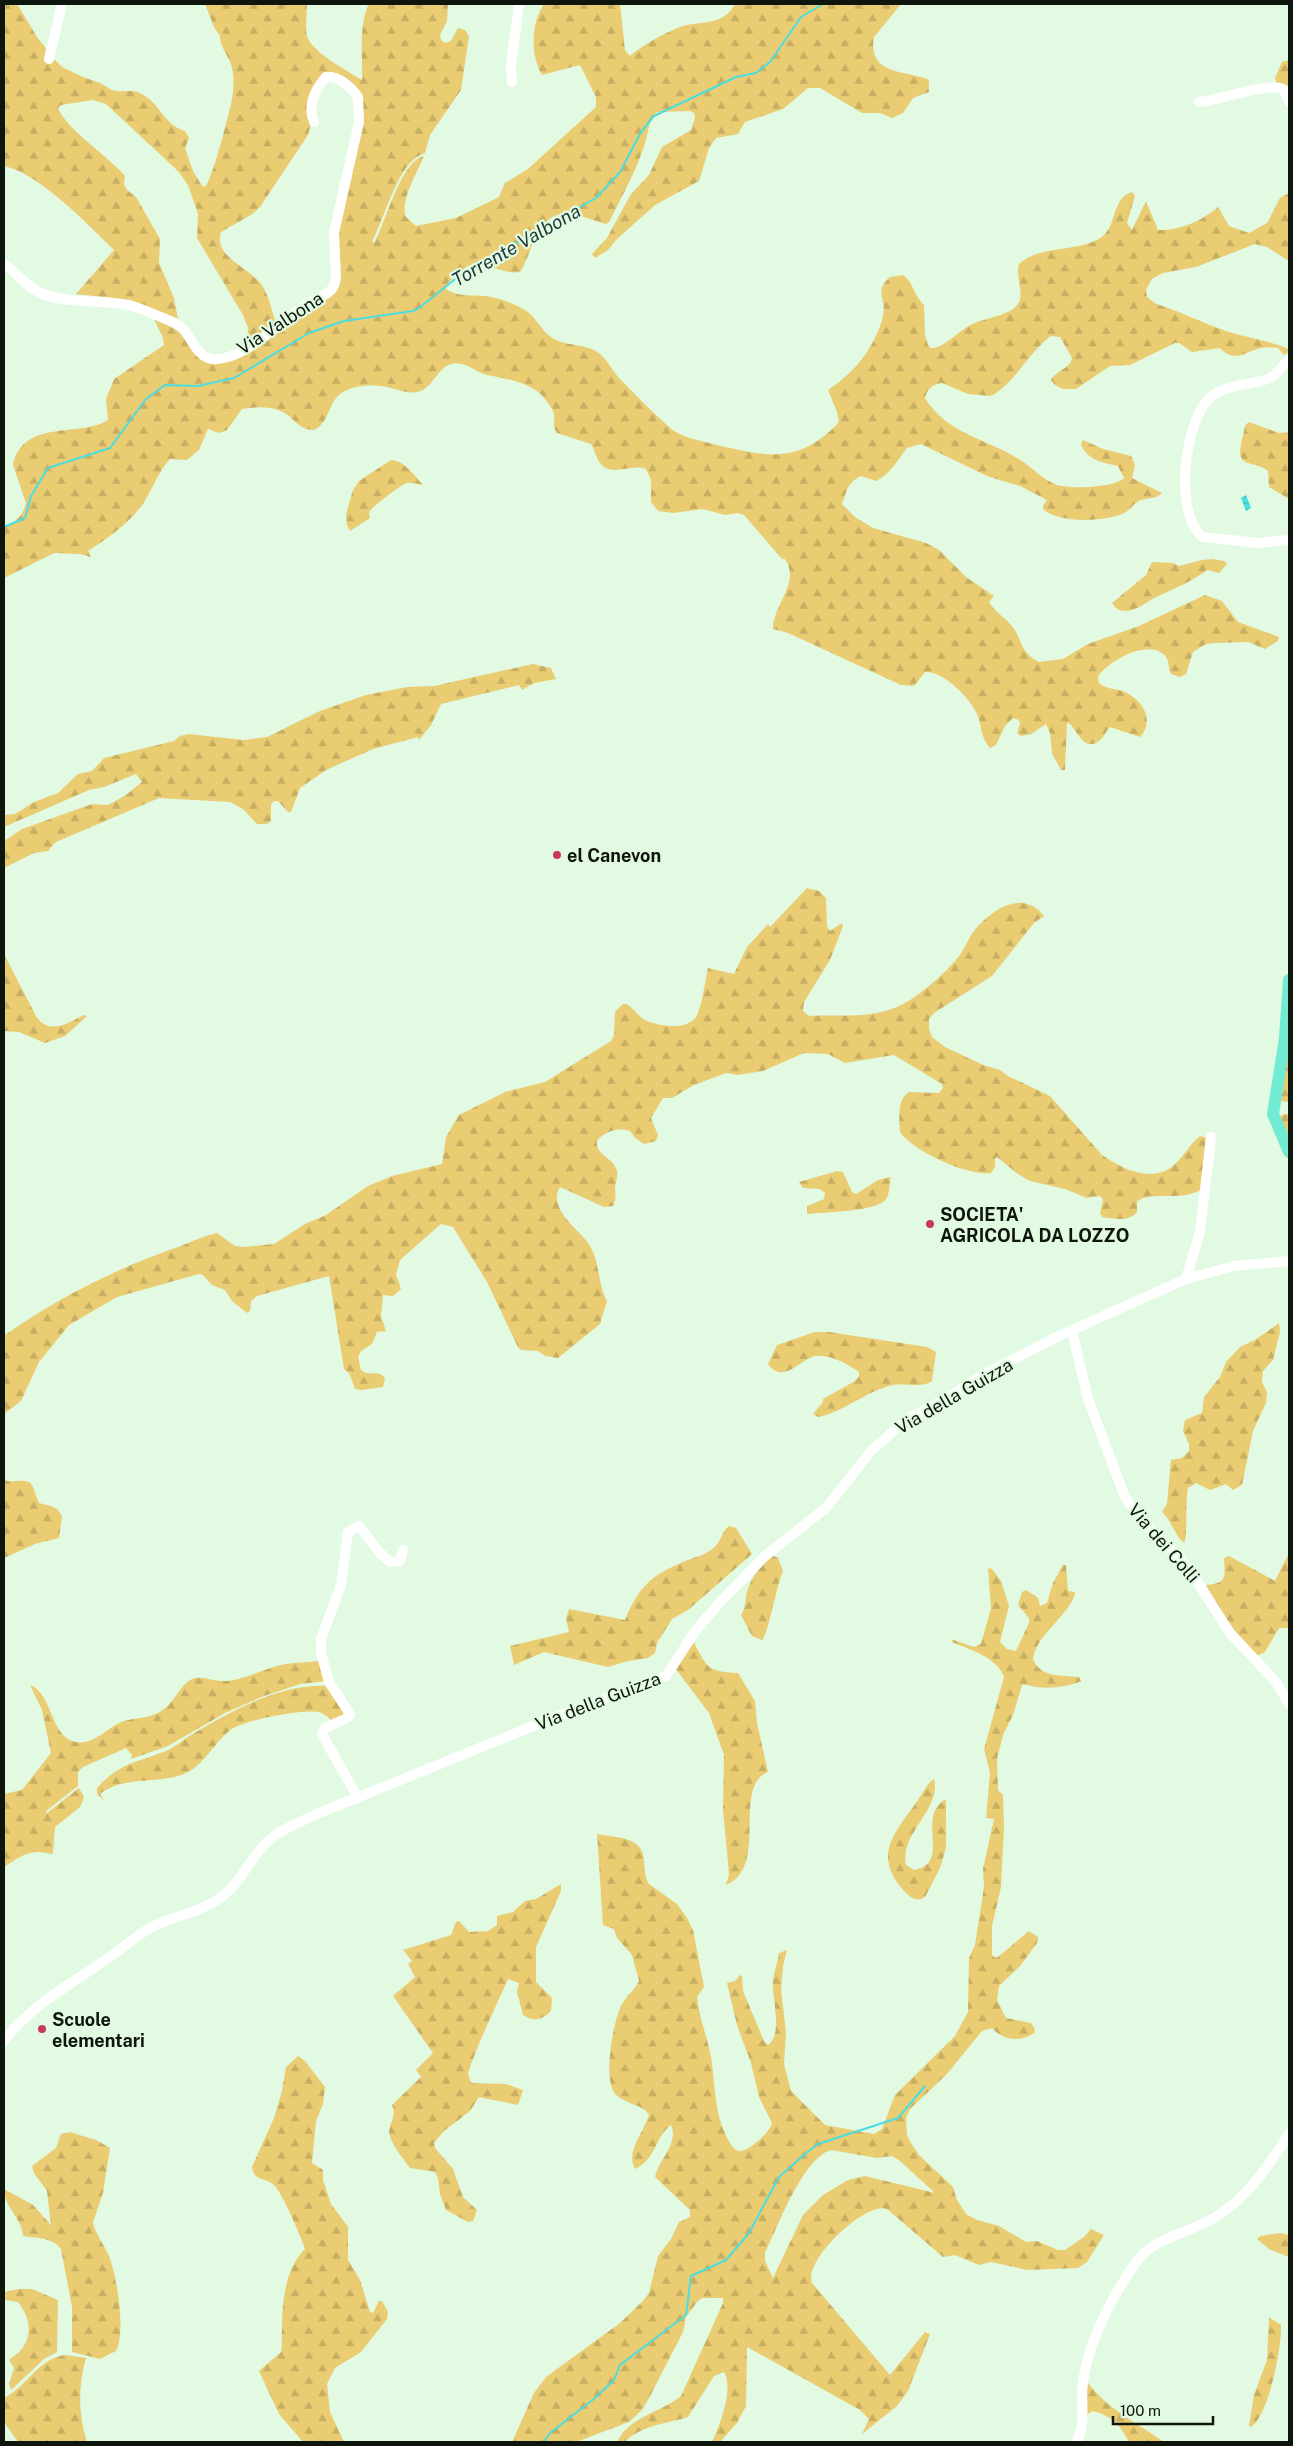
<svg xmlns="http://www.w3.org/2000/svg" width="1293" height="2446" font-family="'Public Sans',sans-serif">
<defs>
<pattern id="forest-firs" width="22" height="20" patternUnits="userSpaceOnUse" patternTransform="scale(1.25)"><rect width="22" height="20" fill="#eacc72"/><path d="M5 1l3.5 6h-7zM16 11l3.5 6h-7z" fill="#c8ae62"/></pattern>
<pattern id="water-rules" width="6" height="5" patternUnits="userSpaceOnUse" patternTransform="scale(1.25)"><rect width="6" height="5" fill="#4adee3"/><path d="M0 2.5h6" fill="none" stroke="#40bec2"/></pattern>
</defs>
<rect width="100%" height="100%" fill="#e2fae2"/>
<!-- forest -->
<path fill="url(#forest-firs)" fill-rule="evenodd" d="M4 4H17L37 37 54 59 62 67 83 77 100 83 112 90C122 93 131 89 140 93 161 103 162 124 185 131L189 138 185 148 193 171 202 186 205 187C213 178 229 114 232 99 234 89 234 77 232 68 230 57 219 46 220 36L214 27 205 4H307C307 14 305 26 307 36 311 52 348 71 362 80 363 57 358 25 369 4H448L447 21 440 35 441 40 445 43 451 41 458 28 465 30 469 36 461 90 430 135 425 153C398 160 386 217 372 241L374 243C387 220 400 162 424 156 417 174 402 195 405 216L416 226 456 218 499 197 505 183 528 169 596 107V97L580 65 542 75C530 55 531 23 544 4H620L625 50 630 56C644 44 663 34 680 27 700 20 723 27 735 4H901L874 37C867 76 906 70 929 80V92L913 98 903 113 892 118 880 113H862L820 88H808L783 109 745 122 738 134 716 138 709 148 699 181 655 205 617 239 608 250 595 258 592 254 607 238 631 194 649 175 662 147 691 130 695 118 694 113 690 111 658 112C648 119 650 125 647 136 640 164 622 196 609 222L606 224C595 221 584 216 573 214 537 209 534 250 520 272 498 276 481 253 461 271 455 277 449 280 445 288 456 297 471 295 485 296 498 298 514 303 525 310 537 317 541 332 554 339 569 347 587 343 600 354 608 361 612 370 619 378 635 394 651 411 668 426 679 437 698 440 713 444 764 456 799 466 839 422L837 412 828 390C854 373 875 348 883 316 887 299 873 292 890 277L903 275C914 283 914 296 924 305L925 335 928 345 931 348H935C950 343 960 329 975 323 987 318 1013 315 1019 302 1024 291 1015 276 1019 264 1041 244 1081 253 1103 236 1117 224 1112 198 1132 192L1135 196 1127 223 1132 230 1146 201 1158 230C1179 231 1202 221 1218 207L1229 226 1249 233 1267 223 1280 198 1289 193V261L1267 247 1255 244 1196 267 1163 273 1152 279 1146 290 1147 297 1156 304C1180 311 1202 323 1226 331 1247 338 1268 340 1289 349V352L1284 355 1278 348C1271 347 1264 347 1257 349 1243 354 1233 362 1220 348L1192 352 1179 343H1175L1130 365 1110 366 1076 389H1063L1055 385 1051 380C1056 370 1070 369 1072 358L1060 337 1051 336C1028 353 1016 382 991 396L968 394 942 383C933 384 927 389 925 398 946 433 986 439 1019 459 1032 467 1043 480 1057 485 1070 489 1114 488 1124 478L1118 466C1104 463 1086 460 1081 444L1083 440 1103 449 1131 456 1135 465 1132 478 1162 493C1155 500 1150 497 1141 500 1135 502 1131 509 1126 512 1108 522 1059 524 1043 509V506L1047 500 1020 486 987 476 921 444 907 448C898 459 890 475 876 481L861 476C847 483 847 491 842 504L855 517 873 528 926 543 939 550 966 577 994 596 989 602C994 611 1004 617 1011 625 1023 639 1019 652 1039 662L1063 659 1088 644 1139 626 1205 595 1222 601 1238 622 1279 637 1278 641 1265 649 1248 642 1214 643 1206 644 1193 652 1186 674 1180 677 1171 674C1167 667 1171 659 1162 653 1143 641 1110 661 1098 676L1099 683C1107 690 1116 688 1125 692 1143 700 1155 721 1140 737L1110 727C1106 731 1105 736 1100 740 1086 753 1078 733 1070 724L1067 723 1065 770H1061L1052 753 1050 733 1046 724 1031 734 1021 736 1017 733 1020 724 1019 720 1013 718 1005 726 996 745 990 748C979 735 983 726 976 712 968 696 943 671 925 672L914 686 901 685 788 633 773 629C773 604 801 583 785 559H782L744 515 738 513 725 515 703 509 673 513 658 511 651 502V480L646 469C631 463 611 478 600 463 596 458 595 450 591 444L557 433C552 426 555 423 554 415 554 410 548 403 545 399 532 382 506 379 487 375 475 372 465 360 451 364 436 369 433 389 417 392 408 394 400 390 391 388 374 384 359 384 343 392 328 400 330 423 314 430 298 430 294 417 281 411 269 406 254 407 242 409L227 430 219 433 208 429 199 450 187 460 170 459C158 472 153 488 144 502 131 522 107 539 88 551L91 557 80 554 54 553 4 578V527C16 522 23 516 26 503L13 465C23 418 80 438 108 420L106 399 114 379 164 345 163 338 154 319 171 321 204 356H227L330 291 334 233 363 110C354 95 346 70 325 73L308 135 260 207 251 215 221 232C212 257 253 269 263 287 270 299 272 312 276 324L247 344 248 328 243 315 197 238 198 214 188 185 179 172 106 104 93 100 61 105 58 108C68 131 107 155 125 176L124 184 127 190 136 197 160 239 159 263 174 298 178 319 131 300 76 294 114 250C87 224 40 174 4 166Z
M1289 60V86L1277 84 1275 78 1282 62Z
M1249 422 1279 433 1289 432V499L1269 487 1268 471C1252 458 1233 472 1243 436 1245 430 1243 426 1249 422Z
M391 460C405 461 415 476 423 485 417 485 413 482 407 483 402 484 372 507 369 512L370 518 350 531 347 525 346 514 353 490 359 481Z
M1212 559 1224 561 1227 564 1219 573 1207 570C1190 583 1173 589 1154 598 1145 603 1136 611 1125 611 1119 611 1115 608 1112 603L1146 575 1152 562 1173 563 1179 566 1202 560Z
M533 664 551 668 556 679 534 683 522 690 519 685 441 704 431 725 419 740 418 737 373 749 326 770 300 788 291 812H288L278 801H274L271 804V821L267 824H257L243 809 230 802 159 798 56 842 48 851 34 853 4 868V841L22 829 92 804 108 805 126 795 142 782 136 774 104 787 89 790 4 827V815L15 814 34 802 58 793 78 774 92 771 104 758 174 741 180 736 189 734 243 740 267 737 320 711 366 695 407 687 434 686Z
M807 888 819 891 826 898 827 926 830 931 842 923 843 926 830 960 804 1002 803 1011 809 1016C840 1014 874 1020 903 1004 919 996 944 974 956 960 965 950 969 935 979 925 997 906 1024 891 1044 916L1034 923 992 976 934 1013 929 1019V1028L932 1037 945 1047 983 1065 1000 1070 1008 1076 1050 1096 1102 1155C1122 1169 1153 1184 1174 1165 1184 1156 1190 1144 1200 1136L1207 1138 1205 1187C1184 1204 1149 1189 1137 1202V1212C1130 1222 1113 1219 1102 1217L1100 1213 1103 1200 1100 1196 1087 1198 1065 1189 1030 1181 1018 1174 997 1157 995 1159V1167L991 1173C969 1177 911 1150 900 1132 899 1119 897 1099 909 1092L939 1093 943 1088 942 1084 894 1055 845 1063 828 1054 804 1053 763 1071 738 1075 726 1073 694 1085 672 1098H663L651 1118 658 1135 656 1141 644 1144 635 1138 630 1131C617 1127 607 1131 597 1140 595 1156 613 1156 617 1171 618 1176 616 1182 615 1187 615 1194 617 1198 613 1206L604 1207 560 1187C547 1208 578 1229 588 1243 600 1259 597 1283 607 1301L600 1324 558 1358 545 1356 538 1351 521 1350 518 1347 487 1282 453 1227 441 1224 400 1260 396 1274 401 1289 393 1296 383 1295 381 1316 386 1331 377 1332 372 1344 361 1351 358 1357 361 1370 366 1373C373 1374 380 1371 385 1378L383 1387 361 1390 355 1389 349 1373 344 1369 329 1276 257 1296 251 1301 250 1311 247 1313 232 1301 225 1290 212 1285 203 1275 199 1274 117 1297 69 1325 39 1362 21 1401 4 1414V1342L5 1335C59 1297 119 1267 181 1246 193 1241 204 1236 217 1233L235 1246 245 1247 274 1244 305 1224 326 1215 368 1186 392 1176 442 1164 446 1137 459 1115 505 1092 545 1082 611 1041 614 1035 615 1012 623 1004H627C634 1009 638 1016 645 1020 658 1026 686 1031 696 1017 701 1011 706 977 708 968L734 974 747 947 768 924 770 927Z
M4 954 36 1016C49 1036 68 1023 84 1015L87 1016 65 1036 45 1043 19 1032 4 1031Z
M1289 1042V1102L1281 1101Z
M1284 1114H1289V1142L1279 1117Z
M837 1171 843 1172 852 1192 856 1194 878 1180 891 1177C889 1183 890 1194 886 1199 878 1212 822 1212 807 1214V1206L824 1199 825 1193 820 1189 803 1188 799 1182Z
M1279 1323 1280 1332 1273 1360 1263 1371 1262 1382 1267 1392 1266 1403 1253 1431 1242 1485 1233 1490 1226 1484 1210 1490 1196 1483 1188 1488C1185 1500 1188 1539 1184 1543 1175 1536 1172 1521 1162 1512L1167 1504 1171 1460 1182 1458 1189 1451V1444L1183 1431 1185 1420 1202 1413 1204 1397 1220 1377 1226 1362 1240 1347 1255 1340Z
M815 1332H829L927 1347 936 1352 932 1381C921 1389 906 1382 893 1385 866 1391 844 1412 818 1417L813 1414 823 1402V1399L855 1381 859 1376V1372C848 1364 830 1354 815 1356 799 1360 783 1385 768 1364L777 1345Z
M4 1480C15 1484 26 1477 31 1484 35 1489 36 1497 39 1503L51 1506 57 1509 62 1516 59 1538 35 1544 4 1558Z
M729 1526 736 1528 752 1554 688 1610 672 1619 657 1643 655 1653 648 1658 628 1661 608 1667 544 1652 514 1665 510 1646 569 1632 566 1618 569 1609 625 1620C638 1588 650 1576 683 1562 692 1558 703 1556 711 1550 721 1544 721 1532 729 1526Z
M1289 1553V1628H1279L1265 1652 1255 1657 1225 1618 1206 1585C1228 1583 1225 1576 1224 1558L1229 1556 1275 1581Z
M773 1556 778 1558 783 1571C777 1584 768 1635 762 1640L752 1636 741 1615C746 1608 745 1600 747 1592 750 1579 762 1563 773 1556Z
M1063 1565H1066L1068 1591 1075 1592V1594C1067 1618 1038 1632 1033 1659 1040 1678 1062 1675 1079 1677L1081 1681C1071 1686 1050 1689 1037 1687 1031 1687 1028 1684 1022 1685L1013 1715 1003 1735 997 1759 998 1790 1003 1795 1004 1827 1001 1887 992 1926V1955L996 1958 999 1956 1029 1931 1038 1937 1037 1943 1020 1966 999 1986 997 2000 1006 2018 1031 2023 1035 2029 1034 2033C1021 2043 1002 2040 992 2028L982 2031 946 2075 910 2109 906 2118 907 2135 911 2143 919 2155 953 2187 957 2200 966 2214 977 2220 999 2226 1026 2242 1037 2241 1058 2250H1065L1084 2237 1091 2229 1104 2235 1087 2262 1078 2268 1027 2270 991 2262 979 2265 955 2255 943 2257 887 2209C865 2201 803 2261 812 2283L890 2375 925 2332 930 2334 908 2391 897 2406 862 2434 869 2419 860 2410 747 2347 746 2406 737 2423 720 2442H712C720 2425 734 2390 724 2372L714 2376 688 2417C666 2424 641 2425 625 2442H617C630 2416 660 2413 681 2396L723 2303V2298H702L697 2302 686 2317 683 2332 649 2398 642 2410 629 2422 576 2442H512L534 2393 546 2377 620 2323 642 2302 649 2293 658 2256 671 2239 679 2222 690 2217V2210L655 2177C659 2159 679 2144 671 2125 655 2136 657 2159 635 2169 625 2150 645 2132 649 2114 641 2104 626 2104 616 2095 602 2081 613 2023 621 2006 626 1996 635 1990 639 1981L632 1955 617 1938 614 1929 603 1925 597 1834C617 1838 643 1836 644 1861 645 1869 644 1876 649 1884L677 1904 687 1918 693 1930 704 1987 697 1997C699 2017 707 2036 711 2057 715 2081 714 2110 725 2133 727 2138 732 2149 738 2151 748 2153 770 2132 772 2123L759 2097 751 2063 737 2025 727 1983 735 1981 740 1975 742 1976 743 1991 764 2041 768 2045C784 2034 771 1996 773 1980 774 1971 778 1962 779 1953L787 1950 783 1966 781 1990 786 2032 784 2064 791 2091 825 2125 874 2134 882 2129 895 2095 955 2036 968 2012 969 1958 975 1945 984 1887 983 1869 994 1819 986 1818 990 1773 984 1749 1004 1677C997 1657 970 1650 952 1642L951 1639 974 1647 981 1644 991 1608 988 1568 992 1569 1001 1581 1009 1606 1000 1642 1007 1649 1016 1651 1029 1623V1618L1018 1605 1022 1592 1026 1590 1038 1598 1040 1606 1047 1603 1053 1583ZM831 2150 877 2158 892 2156 900 2161 935 2193 865 2176 848 2180 823 2195 803 2215 773 2278 765 2261V2253C778 2227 802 2159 831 2150Z
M692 1639C707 1666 705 1672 738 1673L755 1701 757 1723 768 1772C731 1787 770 1867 726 1885L729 1874 723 1810 724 1755 709 1713 675 1668Z
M318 1661 327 1681 300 1684 264 1696 225 1713 168 1746 131 1759 132 1755 126 1748 83 1767 78 1772V1786L46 1811 47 1813 79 1788 84 1797 80 1807 55 1827 53 1853 51 1854C30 1848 21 1856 4 1867V1794L22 1790 51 1753 42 1710 30 1685C53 1693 50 1738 76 1742 96 1745 108 1726 124 1721 139 1717 151 1719 164 1709 175 1701 180 1685 192 1679 202 1675 212 1681 222 1681 241 1681 259 1671 277 1666 291 1662 304 1663 318 1661Z
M329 1686 344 1714 331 1720C327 1716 323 1713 318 1712 301 1709 246 1720 232 1729 213 1742 205 1767 181 1775 155 1784 123 1776 100 1794L105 1801 97 1794V1788C122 1760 140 1763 170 1749 179 1744 187 1737 196 1732 235 1709 282 1683 329 1686Z
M934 1779C942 1809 899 1834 906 1865L914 1870C952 1863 916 1819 944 1800H946V1848L940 1868 925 1897C917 1902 912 1899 905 1892 873 1857 892 1836 916 1803 921 1796 927 1783 934 1779Z
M561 1884V1891L536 1947V1982L552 1998 551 2011C542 2020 534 2022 523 2015L517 1991 519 1983 508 1979C494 2011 479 2040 468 2073L471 2083 506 2084 523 2090 518 2105 479 2097 470 2111 444 2131 434 2143 435 2148 453 2169 463 2197 477 2210 473 2221 468 2222 446 2210 440 2194 438 2178 435 2172 410 2168C403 2158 393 2147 390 2136 386 2125 398 2118 392 2105L421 2077 416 2070 433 2053 393 1996 415 1977 408 1964 412 1961 403 1950 451 1935 456 1922 459 1921 469 1932 488 1931 497 1925V1916L513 1912 525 1901 536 1899Z
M298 2056 305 2061 325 2087 323 2104 316 2121 312 2163 323 2170V2180L331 2204 348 2227V2260L360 2280 370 2312 373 2313 379 2301H382L388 2312 387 2319 361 2352 335 2368 327 2384 330 2412 344 2442H303L279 2414 259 2371 281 2352C283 2344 281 2336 282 2329 282 2301 285 2269 305 2249 301 2237 282 2192 274 2185 265 2177 254 2182 252 2167L274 2118 282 2091 286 2067Z
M70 2132 96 2140 110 2148 103 2193 93 2222C95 2234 104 2244 109 2256 117 2276 126 2333 116 2351L100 2359 72 2352V2307L61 2249C52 2237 36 2238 23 2236 22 2218 4 2207 4 2189L33 2205 51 2225 47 2191 34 2173 32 2166 56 2148 61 2134Z
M1280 2233 1289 2235V2257L1269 2249 1257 2239 1260 2236Z
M20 2289H32L58 2300 57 2352 44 2359 11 2390 9 2384 14 2368 9 2360C13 2356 18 2354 21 2350 34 2334 29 2316 18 2302L4 2300V2292Z
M1269 2317 1281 2325C1282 2347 1269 2415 1251 2427L1249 2426 1254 2395 1267 2360Z
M66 2355 86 2358C78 2386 78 2414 87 2442H18L4 2422V2398C27 2387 39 2357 66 2355Z
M1085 2379C1105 2408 1136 2422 1164 2442H1129C1120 2425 1111 2415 1092 2411L1083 2418Z"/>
<!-- water -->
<path fill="url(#water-rules)" d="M1246 495 1251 508 1246 511 1241 498Z"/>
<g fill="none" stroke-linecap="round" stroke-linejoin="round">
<!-- stream -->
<path stroke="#4adee3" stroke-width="2" d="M4 527 25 518 31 496 48 468 110 448 146 399 165 385 198 386 234 378 309 333 344 321 413 311 419 308 464 272 596 198 620 172 641 132 654 116 736 77 756 73 770 62 801 17 823 4
M544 2442 550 2433 595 2398 614 2380 620 2365 686 2315 691 2276 726 2260 749 2233 779 2177 806 2153 818 2144 898 2118 925 2086"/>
<!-- minor -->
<path stroke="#fff" stroke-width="10" d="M49 59 62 4
M512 82 511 65 519 4
M1199 102C1217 101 1271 81 1283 89L1289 102
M4 264C17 273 27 288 43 294 78 307 113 295 151 313 161 318 176 321 184 330 192 340 198 357 212 359 242 362 278 324 300 309 309 302 321 299 330 291 334 288 335 283 336 278L334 233 359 122 358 97C352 88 338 75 326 77 315 89 307 107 314 122
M1289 360C1283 365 1277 374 1270 378 1251 386 1229 383 1212 396 1184 417 1173 516 1203 537L1258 543 1289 540
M1186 1279 1200 1232 1211 1137
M1072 1331 1088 1399 1125 1497 1144 1523 1187 1566 1230 1633 1276 1682 1289 1704
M358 1798 322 1734 325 1728 347 1718 350 1714 329 1682 321 1653V1639L341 1585 348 1532 359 1526 380 1553 390 1562 400 1561 403 1550
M4 2041C30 2006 68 1986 104 1961 120 1951 134 1937 150 1928 173 1916 199 1913 220 1898 240 1884 249 1860 266 1843 280 1829 301 1822 319 1813L561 1715 666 1676 696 1630 723 1599 765 1556 826 1508 871 1451 907 1419 946 1399 984 1374 1063 1334 1186 1279 1234 1266 1289 1261
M1076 2442C1087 2426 1080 2401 1083 2383 1088 2342 1111 2299 1134 2265 1152 2237 1187 2234 1214 2218 1247 2198 1269 2166 1289 2134"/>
<!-- major -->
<path stroke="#71ebd2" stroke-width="12" d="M1289 980 1285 1038 1273 1114 1289 1152"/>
</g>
<!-- markers -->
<g fill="#c8385a" stroke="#e2fae2" stroke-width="2">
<circle cx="557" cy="855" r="5"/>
<circle cx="930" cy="1224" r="5"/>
<circle cx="42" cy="2029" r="5"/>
</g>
<g text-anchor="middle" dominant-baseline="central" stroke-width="4.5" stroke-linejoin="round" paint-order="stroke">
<!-- street labels -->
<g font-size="18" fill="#0d150d" stroke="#e2fae2">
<text transform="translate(280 323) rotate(-33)">Via Valbona</text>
<text transform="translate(954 1396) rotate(-30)">Via della Guizza</text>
<text transform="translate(1164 1543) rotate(49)">Via dei Colli</text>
<text transform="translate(598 1701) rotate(-21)">Via della Guizza</text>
</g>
<!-- poi labels -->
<g font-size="18" font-weight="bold" fill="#0d150d" stroke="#e2fae2" text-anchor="start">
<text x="567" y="855">el Canevon</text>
<text x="940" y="1214">SOCIETA'<tspan x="940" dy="21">AGRICOLA DA LOZZO</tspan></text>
<text x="52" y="2019">Scuole<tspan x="52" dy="21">elementari</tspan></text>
</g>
<!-- water labels -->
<g font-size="19" font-style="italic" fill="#223a3b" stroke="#e2fae2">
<text transform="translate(516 245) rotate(-30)">Torrente Valbona</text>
</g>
</g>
<!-- border -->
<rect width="1293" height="2446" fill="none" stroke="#0d150d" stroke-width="10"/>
<!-- scale -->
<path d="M1113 2416v8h100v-8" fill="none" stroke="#0d150d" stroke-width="2.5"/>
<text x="1120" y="2416" font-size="15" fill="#0d150d" stroke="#e2fae2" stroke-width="4" paint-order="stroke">100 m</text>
</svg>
